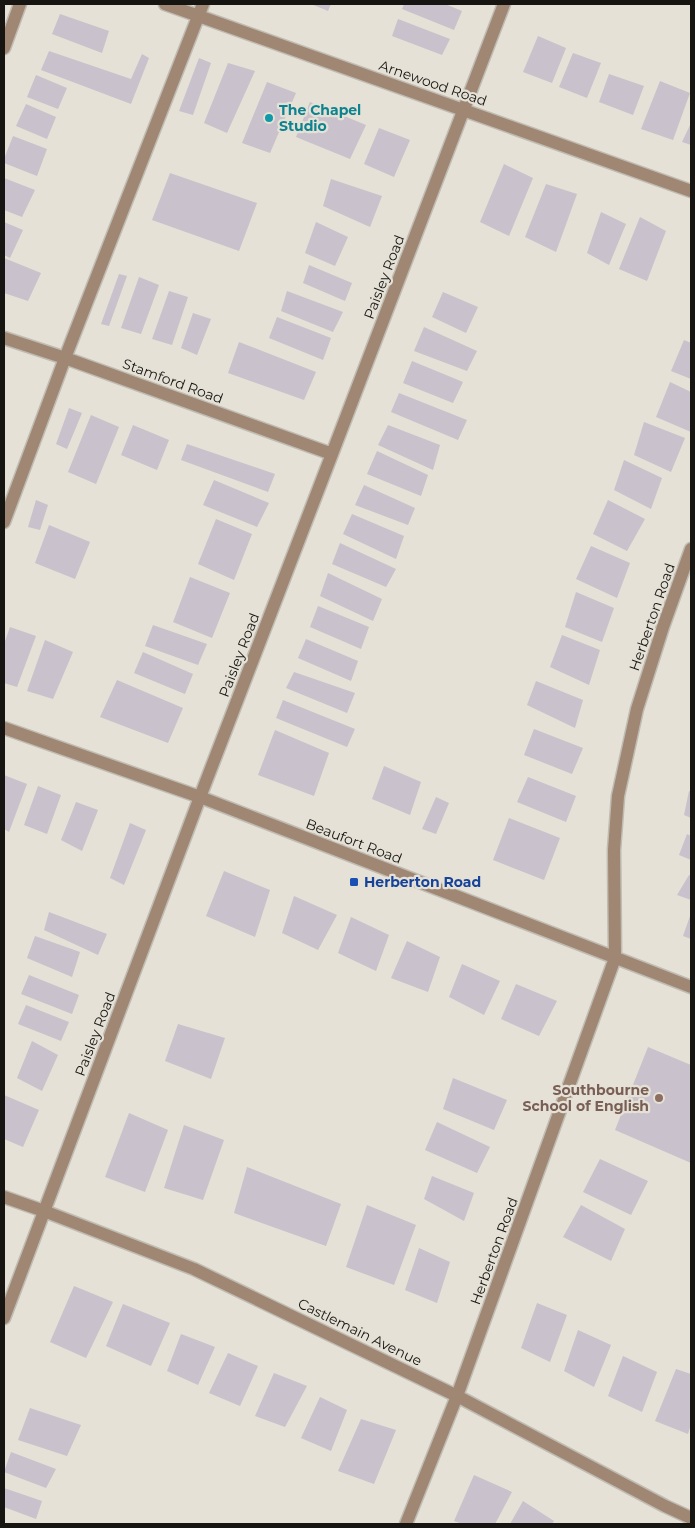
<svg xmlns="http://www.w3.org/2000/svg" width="695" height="1528" font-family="Montserrat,sans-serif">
<rect width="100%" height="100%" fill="#e5e1d6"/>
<!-- building -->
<path fill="#c9c1cb" d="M311 4H331L328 11Z
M404 4H445L462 11 454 30 402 9Z
M60 14 109 31 102 53 52 34Z
M398 19 450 39 442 55 392 36Z
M538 36 566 48 552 83 523 72Z
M49 51 131 79 142 54 149 58 131 104 41 70Z
M573 53 601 63 587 98 559 87Z
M199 58 211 63 193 115 179 111Z
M228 63 255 71 227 133 204 123Z
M609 74 644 86 633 115 599 102Z
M36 75 67 88 58 109 27 97Z
M660 81 690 93 673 140 641 129Z
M267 82 296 93 270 153 242 143Z
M310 102 366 125 350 159 296 137Z
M26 104 56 117 47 139 16 126Z
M691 123V145L682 142Z
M379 128 410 140 394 177 364 164Z
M13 136 47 149 37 176 4 163V159Z
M504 164 533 178 509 236 480 222Z
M170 173 257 203 239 251 152 220Z
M4 178 35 190 22 217 4 210Z
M331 179 382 196 370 227 323 206Z
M546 184 577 194 556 252 525 237Z
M601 212 626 224 609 265 587 253Z
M640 217 666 231 647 281 619 269Z
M4 222 23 230 10 258 4 255Z
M316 222 348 237 335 266 305 253Z
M4 258 41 273 28 301 4 293Z
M309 265 352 283 345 301 303 283Z
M119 274 127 276 109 326 101 324Z
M139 277 159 285 141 334 121 328Z
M169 291 188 297 172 345 152 339Z
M287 291 343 312 333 332 281 311Z
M443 292 478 307 466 333 432 317Z
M193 313 211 319 197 355 181 348Z
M277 317 331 338 323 360 269 338Z
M424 327 477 351 467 371 414 351Z
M684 340 691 343V379L671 371Z
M239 342 316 372 304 400 228 373Z
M412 361 463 382 453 403 403 383Z
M670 382 691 392V432L656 417Z
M399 393 467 420 458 440 391 412Z
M69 408 82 413 67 449 56 444Z
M91 415 119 427 96 484 68 472Z
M644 422 685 438 671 472 634 455Z
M133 425 169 440 157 470 121 455Z
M388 425 440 445 433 470 378 445Z
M187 444 275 474 268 492 181 460Z
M377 451 428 475 421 496 367 474Z
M624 460 662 478 651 509 614 490Z
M214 480 269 503 257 527 203 505Z
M364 485 415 508 408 525 355 505Z
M36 500 48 505 40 530 28 527Z
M608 500 645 519 627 551 593 534Z
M352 514 404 536 396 559 343 534Z
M216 519 252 534 234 580 198 564Z
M49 525 90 542 75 579 35 563Z
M340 543 396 569 386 587 332 564Z
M591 546 630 563 617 598 576 579Z
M328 573 382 599 373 621 320 596Z
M190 577 230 593 212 638 173 622Z
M576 592 614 608 602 642 565 627Z
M318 606 369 627 361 649 310 627Z
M153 625 207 644 198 665 145 646Z
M10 627 36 636 17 687 4 683V644Z
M562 635 600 650 589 685 550 667Z
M306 639 358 661 351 681 298 658Z
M45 640 73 652 53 699 27 691Z
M143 652 193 674 185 694 134 673Z
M294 672 355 693 347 713 286 688Z
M117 680 183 708 168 743 100 717Z
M536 681 583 700 575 728 527 705Z
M283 700 355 729 347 747 276 718Z
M534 729 583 748 572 774 524 755Z
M275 730 329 753 314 796 258 775Z
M384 766 421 782 410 815 372 799Z
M4 775 27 784 9 832 4 829Z
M528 777 576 796 566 822 517 802Z
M38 786 61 795 47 834 24 825Z
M689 791 691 792V818L684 815Z
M436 797 449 803 436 834 422 829Z
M76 802 98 810 82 851 61 840Z
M509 818 560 838 544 880 493 860Z
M130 823 146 830 124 885 110 878Z
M687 834 691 836V860L679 855Z
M224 871 270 890 255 937 206 916Z
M689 875 691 876V900L677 895Z
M294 896 337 915 318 950 282 933Z
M49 912 107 934 98 955 44 930Z
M690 916 691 917V939L683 936Z
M351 917 389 935 376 971 338 953Z
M35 936 80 952 72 977 27 958Z
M407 941 440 957 428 992 391 978Z
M462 964 500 981 484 1015 449 997Z
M29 975 79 995 72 1014 21 994Z
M516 984 557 1001 539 1036 501 1019Z
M26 1005 69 1022 61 1041 18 1024Z
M178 1024 225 1038 211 1079 165 1061Z
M32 1041 58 1055 42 1091 17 1078Z
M648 1047 691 1065V1163L615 1130Z
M453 1078 507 1100 494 1130 443 1109Z
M4 1095 39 1110 23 1147 4 1139Z
M129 1113 168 1130 145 1192 105 1177Z
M437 1122 490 1147 477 1173 425 1150Z
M184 1125 224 1140 203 1200 164 1188Z
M600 1159 648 1181 631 1215 583 1192Z
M247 1167 341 1204 326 1246 234 1213Z
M432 1176 474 1193 464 1221 424 1199Z
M367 1205 416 1225 394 1285 346 1267Z
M581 1205 625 1229 611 1261 563 1237Z
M419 1248 450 1262 437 1303 405 1290Z
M74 1286 113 1302 86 1358 50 1342Z
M537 1303 567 1315 550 1362 521 1348Z
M123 1304 170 1323 151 1366 106 1346Z
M578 1330 611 1345 594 1387 564 1371Z
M181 1334 215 1347 198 1385 167 1371Z
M228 1353 258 1366 240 1406 209 1393Z
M623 1356 657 1372 642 1412 608 1396Z
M676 1369 691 1374V1424L688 1434 655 1421Z
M274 1373 307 1386 285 1427 255 1416Z
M320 1397 347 1410 331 1451 301 1438Z
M30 1408 81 1425 67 1456 18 1440Z
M361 1419 396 1430 374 1484 338 1471Z
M11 1452 56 1469 46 1488 4 1472Z
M474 1475 512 1492 495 1524H462L454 1521Z
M4 1488 42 1501 36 1519 4 1507Z
M523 1501 554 1521 552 1524H510Z"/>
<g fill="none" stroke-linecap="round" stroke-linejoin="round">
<defs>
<path id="minor" d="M165 4 691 191
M4 48 20 4
M4 338 65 358 332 454
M4 522 65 358 203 4
M4 728 200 797 691 987
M4 1197 44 1211 194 1269 457 1396 665 1506 691 1518
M4 1318 200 797 332 454 504 4
M406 1524 457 1396 615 958 614 850 618 796 637 709 663 627 691 549"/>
</defs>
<!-- minor casing -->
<use href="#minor" stroke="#c0bcb3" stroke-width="15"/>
<!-- minor -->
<use href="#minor" stroke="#9f8773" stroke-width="12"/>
</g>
<!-- markers -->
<circle fill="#0f9aa8" stroke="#e5e1d6" stroke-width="2" cx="269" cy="118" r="5"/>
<rect fill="#1a4fb4" stroke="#e5e1d6" stroke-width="2" x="349" y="877" width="10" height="10" rx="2.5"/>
<circle fill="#8d6e63" stroke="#e5e1d6" stroke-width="2" cx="659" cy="1098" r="5"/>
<g text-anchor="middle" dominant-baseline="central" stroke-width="4.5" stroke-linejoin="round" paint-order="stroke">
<!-- street labels -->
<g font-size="14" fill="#171512" stroke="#e5e1d6">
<text transform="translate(433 83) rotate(19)">Arnewood Road</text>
<text transform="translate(384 277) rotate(-69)">Paisley Road</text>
<text transform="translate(173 381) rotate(20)">Stamford Road</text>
<text transform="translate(652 617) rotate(-71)">Herberton Road</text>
<text transform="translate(239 655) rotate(-69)">Paisley Road</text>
<text transform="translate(354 841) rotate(21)">Beaufort Road</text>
<text transform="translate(95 1034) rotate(-69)">Paisley Road</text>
<text transform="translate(494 1251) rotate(-70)">Herberton Road</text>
<text transform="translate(360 1332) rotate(26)">Castlemain Avenue</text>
</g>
<!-- culture labels -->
<g font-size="14" font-weight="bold" fill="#0d838f" stroke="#e5e1d6" text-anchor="start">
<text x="279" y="110">The Chapel<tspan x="279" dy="16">Studio</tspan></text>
</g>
<!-- transit labels -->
<g font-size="14" font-weight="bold" fill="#164399" stroke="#e5e1d6" text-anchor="start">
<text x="364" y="882">Herberton Road</text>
</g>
<!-- education labels -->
<g font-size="14" font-weight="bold" fill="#785e54" stroke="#e5e1d6" text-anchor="end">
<text x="649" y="1090">Southbourne<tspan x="649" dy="16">School of English</tspan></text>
</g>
</g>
<!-- border -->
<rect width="695" height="1528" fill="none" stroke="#171512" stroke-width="10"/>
</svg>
